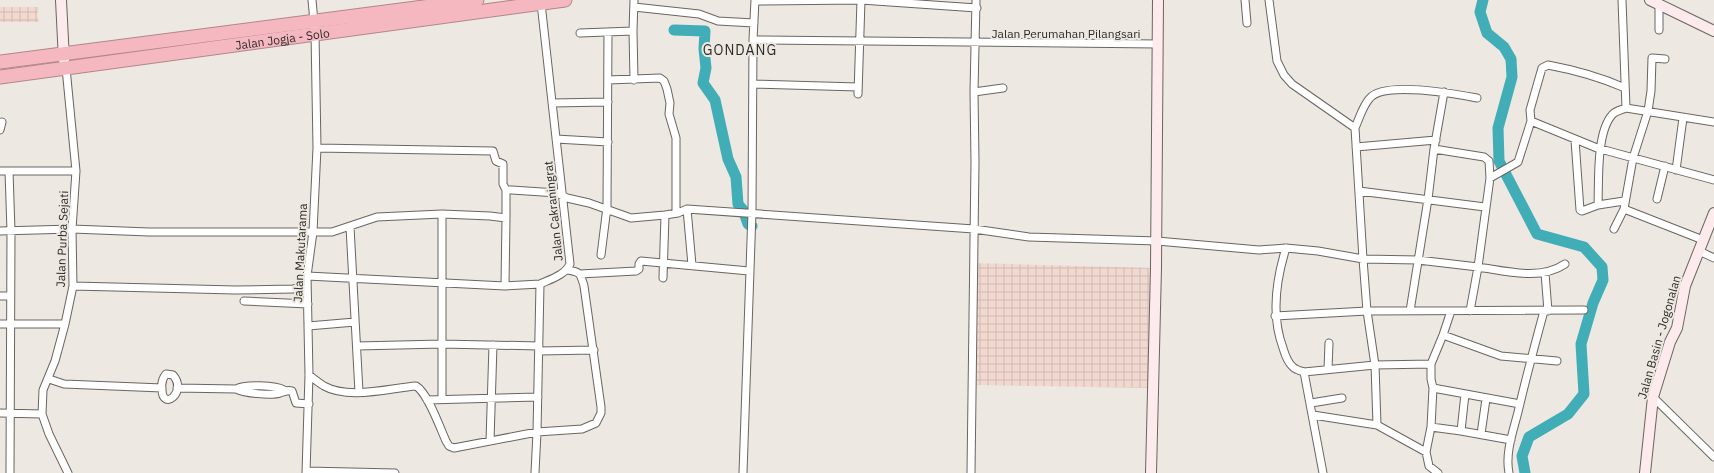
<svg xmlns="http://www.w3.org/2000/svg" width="1714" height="473" font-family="'IBM Plex Sans',sans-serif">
<defs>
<pattern id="industrial-grid" width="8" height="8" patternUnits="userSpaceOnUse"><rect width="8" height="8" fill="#f1d9cf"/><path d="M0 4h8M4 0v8" fill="none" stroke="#cfbab2"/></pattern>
</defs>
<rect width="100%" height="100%" fill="#ede8e2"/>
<!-- industrial -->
<path fill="url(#industrial-grid)" d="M0 7H39L37 15 39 22H0Z
M975 263 1156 268 1153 388 975 385Z"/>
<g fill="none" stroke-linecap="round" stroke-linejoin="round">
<!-- river -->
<path stroke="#41adb7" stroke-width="11" d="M1483 0 1480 12 1487 33 1504 47 1511 59 1512 77 1498 128 1499 161 1537 234 1584 247 1602 267 1603 280 1593 303 1581 344 1584 394 1568 414 1529 437 1522 456 1525 473
M674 30 705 31 704 49 706 68 703 83 715 100 728 159 736 177 738 204 743 210 748 224 752 226"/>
<defs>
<path id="street" d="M1245 0 1247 23
M1269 0 1277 61 1284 75 1292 84 1355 128C1359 119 1363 105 1370 98 1384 81 1456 94 1477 98
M1622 0 1626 108 1714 122
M755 1 861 0 977 8
M1659 5V30
M634 7 699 14 718 21 754 23
M633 31 634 80
M580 33 633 31 634 0
M753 40 1158 44
M66 68 76 171 72 229 73 286 65 324 55 361 43 390 42 414 49 434 68 473
M608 80 660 78 664 81 667 89 670 103 669 114 676 138V213
M753 84 858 87
M974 92 1003 88
M858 94 861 0
M552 103 608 102
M1531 121 1597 148 1714 180
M1355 128 1363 259 1367 311 1375 365 1377 425
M0 130 2 122
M556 139 608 142
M1575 140 1580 210 1582 211 1598 205 1624 201
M1356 147 1436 140
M317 148 493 151 496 161 503 164V184L506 190
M1434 149 1484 157 1489 161 1490 178 1478 267C1506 271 1540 281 1565 264
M1676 170 1683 118
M0 171H76
M9 171 11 231 10 473
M1490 178 1518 162 1531 121 1530 110 1542 68 1548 65C1575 70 1600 77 1625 88
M1359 191 1485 207
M1657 199 1665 166
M1598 205C1599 182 1596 133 1612 115 1615 111 1621 110 1626 108
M687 209 692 265
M1624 209 1703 240
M442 214V398
M350 227 359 392
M1614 229 1624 209 1633 158 1648 111 1651 91 1652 58 1665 59
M0 231 72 229 149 232H332L377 217 442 214 490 216 506 218V190H512L557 193 567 198 589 203 631 218 665 215 678 213 687 209 974 229 1029 237 1157 241 1259 250 1286 248 1318 251 1363 259 1418 260 1478 267 1470 311
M1286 248C1276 280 1271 316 1283 348 1285 355 1288 363 1293 367 1296 370 1301 371 1304 372L1375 365 1431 364
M1699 251 1714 258
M601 255 607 207 608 32
M1545 273 1548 311
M580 274 636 271 639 269V264L641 261 749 271
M307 276 505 286 540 284
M663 278 665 215
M73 286 235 290 293 289 307 285
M505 286 506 218
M0 296H9
M244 301 308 304
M1410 311 1428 199 1434 149 1444 92
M1275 316 1367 311 1584 310
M0 324H65
M308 326 355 322
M1443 335 1501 356 1557 361
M357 346 442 344 539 346
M539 351 594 350
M1328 369 1329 343
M1304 372 1323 473
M166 374 173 375C188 392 162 412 162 389 161 383 162 379 166 374Z
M309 375C314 379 319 383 324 386 349 400 390 388 416 386 428 393 440 428 446 441L449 446 454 448 537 432 582 429 596 423 601 413V407L584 286C580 273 581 272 567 270
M49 379 64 384 162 388
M177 388 236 389C243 393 272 396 280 393 285 391 287 390 292 391L296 403 309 404
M1433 388 1520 404
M236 389C244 384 276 385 284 390
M1653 397 1714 457
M427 400 538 397
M1311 403 1342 398
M0 413 42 414
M1313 415 1377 425 1426 452
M1431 427 1461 431 1511 440
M1461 431 1465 394
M1481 434 1486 399
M490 441 493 345
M306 471 395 473
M306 473 309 375 307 276 313 232 317 148 315 33 312 0
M535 473 537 432 540 284C551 279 565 275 570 264L541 3
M743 473 752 212 753 40 755 0
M971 473 975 162 974 92 976 0
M1438 473 1429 466 1426 452 1431 427 1433 388 1431 379V364L1443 335 1451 311
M1509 473C1505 453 1513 432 1518 412 1526 378 1535 344 1544 311"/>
<path id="secondary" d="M61 0 64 60
M1650 0 1714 31
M1151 473 1156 268 1158 0
M1645 473 1653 397 1670 342 1677 328 1685 286 1714 213"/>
<g id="highway">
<path d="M0 62 477 0"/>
<path id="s1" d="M0 77 565 0"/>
</g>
</defs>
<!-- street casing -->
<use href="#street" stroke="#6a6560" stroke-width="9"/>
<!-- secondary casing -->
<use href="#secondary" stroke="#6a6560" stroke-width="12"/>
<!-- highway casing -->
<use href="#highway" stroke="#b0878b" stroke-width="15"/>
<!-- street -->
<use href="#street" stroke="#fff" stroke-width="7"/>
<!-- secondary -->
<use href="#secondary" stroke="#fceaec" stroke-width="10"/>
<!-- highway -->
<use href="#highway" stroke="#f6b8c0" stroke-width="13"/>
</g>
<g text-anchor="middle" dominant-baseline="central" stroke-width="4" stroke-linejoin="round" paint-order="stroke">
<!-- street labels -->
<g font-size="12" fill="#2d2b28" stroke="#ede8e2">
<text x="1066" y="33">Jalan Perumahan Pilangsari</text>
<text stroke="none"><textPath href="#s1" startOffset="285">Jalan Jogja - Solo</textPath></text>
<text transform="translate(553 211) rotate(-96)">Jalan Cakraningrat</text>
<text transform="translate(62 239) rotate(-88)">Jalan Purba Sejati</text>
<text transform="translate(300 253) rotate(-87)">Jalan Makutarama</text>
<text transform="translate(1659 337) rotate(-74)">Jalan Basin - Jogonalan</text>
</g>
<!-- quarter labels -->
<g font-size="14" letter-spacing="1" fill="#2d2b28" stroke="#ede8e2">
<text x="740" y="50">GONDANG</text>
</g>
</g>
</svg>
